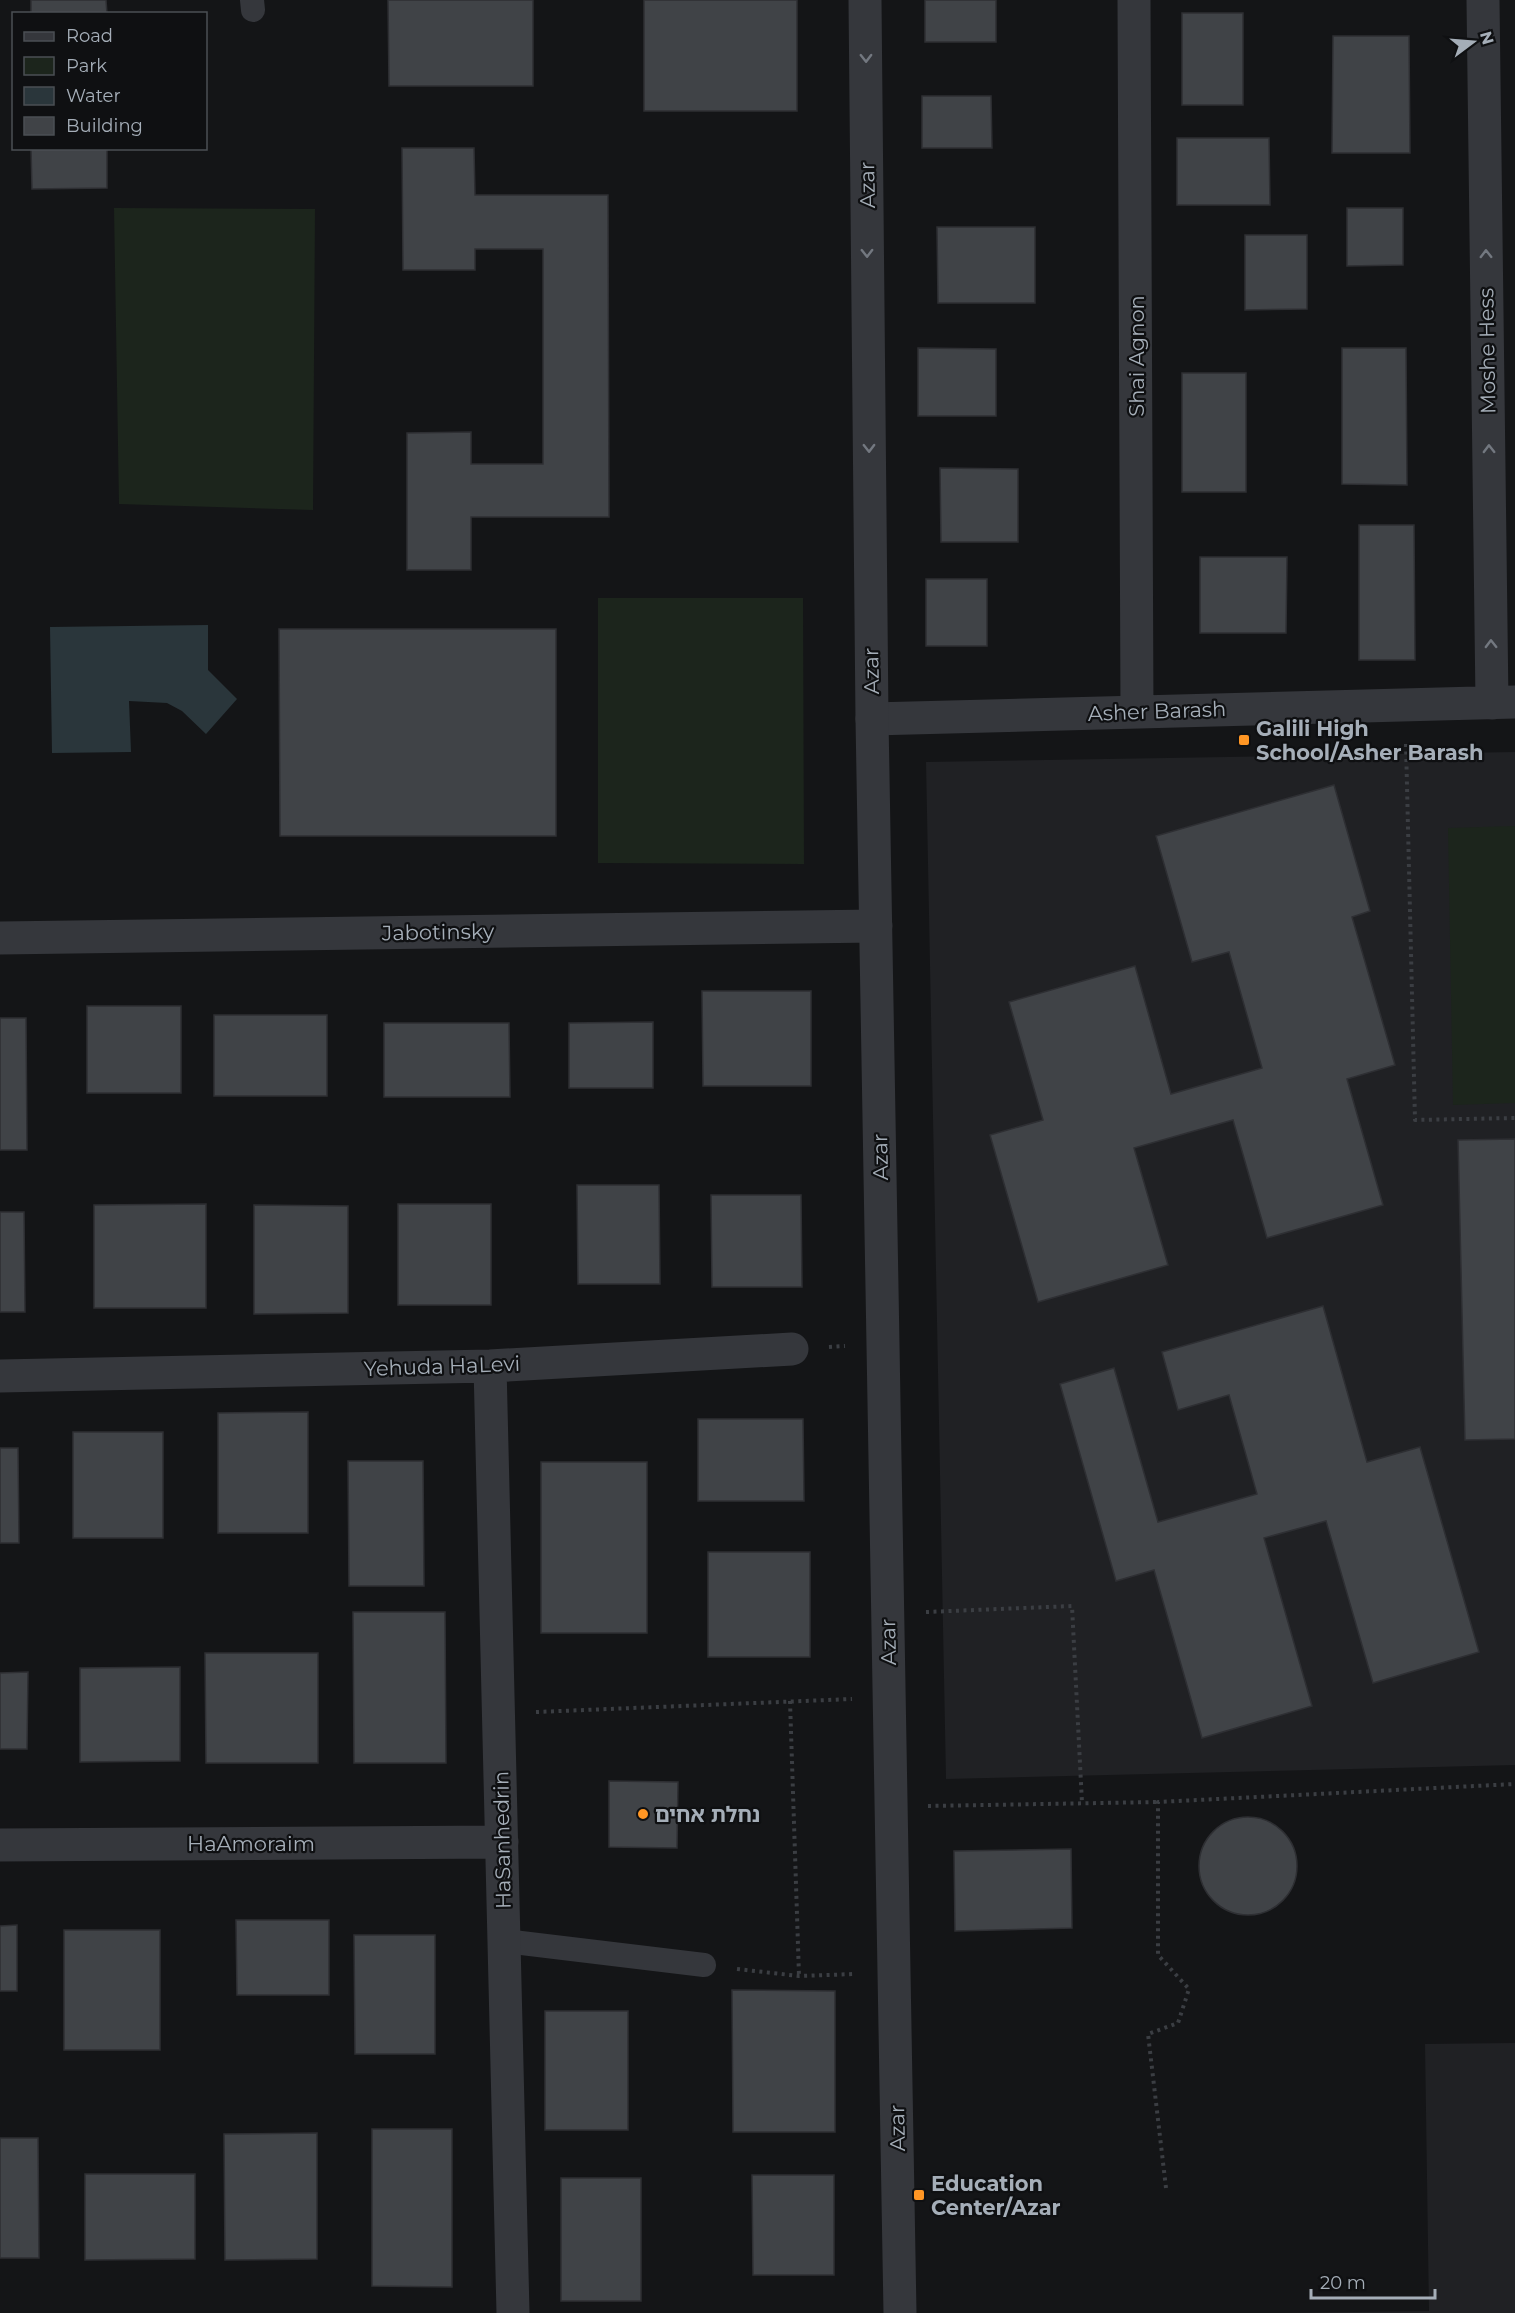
<svg xmlns="http://www.w3.org/2000/svg" width="1515" height="2313" font-family="Montserrat,'Noto Sans Hebrew',sans-serif">
<rect width="100%" height="100%" fill="#141517"/>
<!-- built -->
<path fill="#202124" d="M1515 752V1765L946 1779 926 762Z
M1515 2043V2313H1276L1429 2311 1425 2044Z"/>
<!-- green -->
<path fill="#1c251c" d="M114 208 315 209 313 510 119 504Z
M598 598H803L804 864 598 863Z
M1515 826V1103L1453 1105 1448 828Z"/>
<!-- water -->
<path fill="#2a363b" d="M208 625V670L237 699 206 734 182 711 167 703 129 701 131 752 52 753 50 627Z"/>
<!-- building -->
<path fill="#404347" stroke="#2e2f33" stroke-width="1.5" d="M31 0H106L107 14H31Z
M388 0H533V86H389Z
M644 0H797V111H644Z
M925 0H996V42H925Z
M1182 13H1243V105H1182Z
M1333 36H1409L1410 153H1332Z
M922 96H991L992 148H922Z
M1177 138H1269L1270 205H1177Z
M31 148H107V188L32 189Z
M402 148H474L475 195H608L609 517H471V570H407V433L471 432V464H543V249H475V270H403Z
M1347 208H1403V265L1347 266Z
M937 227H1035V303H938Z
M1245 235H1307V309L1245 310Z
M918 348 996 349V416H918Z
M1342 348H1406L1407 485 1342 484Z
M1182 373H1246V492H1182Z
M940 468 1018 469V542H941Z
M1359 525H1414L1415 660H1359Z
M1200 557H1287L1286 633H1200Z
M926 579H987V646H926Z
M279 629H556V836H280Z
M1334 785 1370 911 1352 917 1395 1065 1347 1079 1383 1205 1267 1238 1233 1120 1134 1148 1168 1265 1038 1302 990 1135 1043 1120 1009 1002 1135 966 1171 1094 1262 1068 1229 952 1192 962 1156 836Z
M702 991H811V1086H703Z
M87 1006H181V1093H87Z
M214 1015H327V1096H214Z
M0 1018H26L27 1150H0Z
M653 1022V1088H569V1023Z
M384 1023H509L510 1097H384Z
M1515 1139V1439L1465 1440 1458 1140Z
M577 1185H659L660 1284H578Z
M711 1195H801L802 1287H712Z
M206 1204V1308H94V1205Z
M398 1204H491V1305H398Z
M254 1205 348 1206V1313L254 1314Z
M0 1212H24L25 1312H0Z
M1323 1306 1367 1462 1420 1447 1479 1652 1373 1683 1326 1521 1264 1538 1312 1706 1202 1738 1154 1570 1116 1581 1060 1384 1114 1368 1158 1522 1257 1494 1229 1395 1178 1410 1162 1352Z
M308 1412V1533H218V1413Z
M698 1419H803L804 1501H698Z
M73 1432H163V1538H73Z
M0 1448H18L19 1543H0Z
M348 1461H423L424 1586H349Z
M541 1462H647V1633H541Z
M708 1552H810V1657H708Z
M353 1612H445L446 1763H354Z
M205 1653H318V1763H206Z
M180 1667V1761L80 1762V1668Z
M28 1672 27 1749H0V1673Z
M609 1781 678 1782 677 1848 609 1847Z
M1199 1866a49 49 0 1 1 98 0a49 49 0 1 1-98 0Z
M1071 1849 1072 1928 955 1931 954 1851Z
M236 1920H329V1995H237Z
M17 1925V1991H0V1926Z
M64 1930H160V2050H64Z
M354 1935H435V2054H355Z
M732 1990 835 1991V2132H733Z
M545 2011H628V2130H545Z
M372 2129H452V2287L372 2286Z
M317 2133V2259L225 2260 224 2134Z
M0 2138H38L39 2258H0Z
M85 2174H195V2259L85 2260Z
M752 2175H834V2275H753Z
M561 2178H641V2301H561Z"/>
<g fill="none" stroke-linecap="round" stroke-linejoin="round">
<!-- path -->
<path stroke="#3b3e43" stroke-width="4" stroke-dasharray="3 4.5" stroke-linecap="butt" d="M1406 744 1415 1120 1515 1118
M829 1347 845 1346
M926 1612 1072 1606 1082 1803
M790 1701 799 1976
M536 1712 852 1699
M928 1806 1158 1802
M737 1969 799 1976 855 1974
M1166 2188 1148 2034 1178 2023 1189 1989 1158 1955V1802L1515 1784"/>
<!-- service -->
<path stroke="#35373c" stroke-width="24" d="M252 0 253 10
M505 1941 704 1965"/>
<!-- minor -->
<path stroke="#35373c" stroke-width="33" d="M1134 0 1137 712
M1483 0 1492 703
M872 719 1515 702
M490 1366 513 2313
M0 1376 490 1366 792 1349
M0 1845 502 1842"/>
<!-- tertiary -->
<path stroke="#35373c" stroke-width="33" d="M865 0 872 719 900 2313
M0 938 876 926"/>
</g>
<!-- one-way arrows -->
<defs><path id="oneway-chevron" d="M-2-3.5L2.5 0L-2 3.5" fill="none" stroke-width="1.6" stroke-linecap="round" stroke-linejoin="round" transform="scale(1.5)"/></defs>
<g stroke="#737880">
<use href="#oneway-chevron" transform="translate(866 58) rotate(89)"/>
<use href="#oneway-chevron" transform="translate(867 253) rotate(89)"/>
<use href="#oneway-chevron" transform="translate(1486 254) rotate(-91)"/>
<use href="#oneway-chevron" transform="translate(869 448) rotate(89)"/>
<use href="#oneway-chevron" transform="translate(1489 449) rotate(-91)"/>
<use href="#oneway-chevron" transform="translate(1491 644) rotate(-91)"/>
</g>
<!-- markers -->
<g fill="#ff9624" stroke="#0f1012" stroke-width="2">
<rect x="1238" y="734" width="12" height="12" rx="3"/>
<circle cx="643" cy="1814" r="6"/>
<rect x="913" y="2189" width="12" height="12" rx="3"/>
</g>
<g text-anchor="middle" dominant-baseline="central" stroke-width="4.5" stroke-linejoin="round" paint-order="stroke">
<!-- street labels -->
<g font-size="21" fill="#a5aeb8" stroke="#0f1012">
<text transform="translate(867 185) rotate(-91)">Azar</text>
<text transform="translate(1487 351) rotate(-91)">Moshe Hess</text>
<text transform="translate(1136 356) rotate(-90)">Shai Agnon</text>
<text transform="translate(871 671) rotate(-91)">Azar</text>
<text transform="translate(1157 711) rotate(-2)">Asher Barash</text>
<text transform="translate(438 932) rotate(-1)">Jabotinsky</text>
<text transform="translate(880 1157) rotate(-91)">Azar</text>
<text transform="translate(442 1366) rotate(-2)">Yehuda HaLevi</text>
<text transform="translate(888 1642) rotate(-91)">Azar</text>
<text transform="translate(502 1840) rotate(-91)">HaSanhedrin</text>
<text x="251" y="1843">HaAmoraim</text>
<text transform="translate(897 2128) rotate(-91)">Azar</text>
</g>
<!-- poi labels -->
<g font-size="21" font-weight="bold" fill="#a5aeb8" stroke="#0f1012" text-anchor="start">
<text x="1256" y="728">Galili High<tspan x="1256" dy="24">School/Asher Barash</tspan></text>
<text x="655" y="1814">נחלת אחים</text>
<text x="931" y="2183">Education<tspan x="931" dy="24">Center/Azar</tspan></text>
</g>
</g>
<!-- legend -->
<rect x="12" y="12" width="195" height="138" fill="#0f1012" stroke="#4b4f54" stroke-width="1.5"/>
<rect x="24" y="32" width="30" height="9" fill="#35373c" stroke="#4b4f54" stroke-width="1.5"/>
<text x="66" y="42" font-size="18" fill="#a5aeb8">Road</text>
<rect x="24" y="57" width="30" height="18" fill="#1c251c" stroke="#4b4f54" stroke-width="1.5"/>
<text x="66" y="72" font-size="18" fill="#a5aeb8">Park</text>
<rect x="24" y="87" width="30" height="18" fill="#2a363b" stroke="#4b4f54" stroke-width="1.5"/>
<text x="66" y="102" font-size="18" fill="#a5aeb8">Water</text>
<rect x="24" y="117" width="30" height="18" fill="#404347" stroke="#4b4f54" stroke-width="1.5"/>
<text x="66" y="132" font-size="18" fill="#a5aeb8">Building</text>
<!-- north arrow -->
<g transform="translate(1473 42) rotate(74)" stroke="#0f1012" stroke-width="4.5" paint-order="stroke">
<path d="M0-4.5L10 22L0 15L-10 22Z" fill="#a5aeb8"/>
<text y="-9" font-size="16" font-weight="bold" text-anchor="middle" fill="#a5aeb8">N</text>
</g>
<!-- scale -->
<path d="M1311 2289v9h124v-9" fill="none" stroke="#a5aeb8" stroke-width="3"/>
<text x="1320" y="2289" font-size="18" fill="#a5aeb8" stroke="#0f1012" stroke-width="4.5" paint-order="stroke">20 m</text>
</svg>
